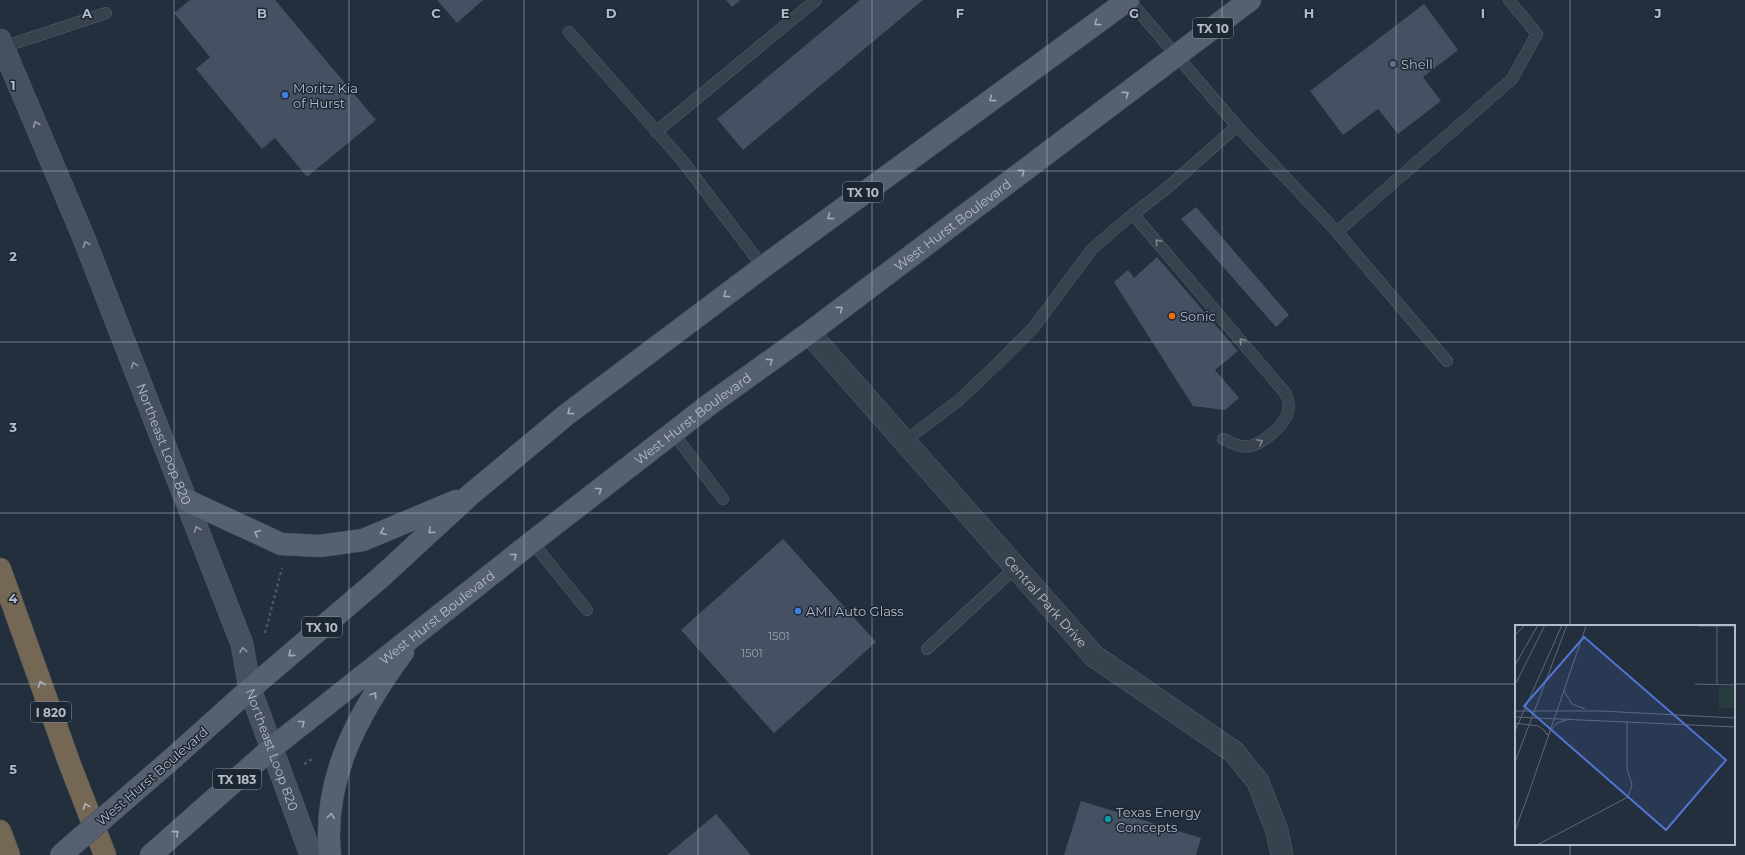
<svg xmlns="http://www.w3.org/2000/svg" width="1745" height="855" font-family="Montserrat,sans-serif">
<rect width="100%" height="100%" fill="#242f3e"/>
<!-- building -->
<path fill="#455162" d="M190 0H275L376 120 307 177 275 138 262 149 196 69 210 57 174 13Z
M437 0H483L457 23Z
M726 0H740L732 7Z
M860 0H923L743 150 717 119Z
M1424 4 1458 50 1423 77 1441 101 1398 134 1378 109 1343 135 1310 91Z
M1196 207 1289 315 1276 327 1181 219Z
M1157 257 1238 351 1215 370 1239 398 1225 410 1193 406 1114 282 1128 270 1134 278Z
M783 539 876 642 774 733 681 630Z
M1081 801 1201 838 1196 855H1064Z
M716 814 751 855H667Z"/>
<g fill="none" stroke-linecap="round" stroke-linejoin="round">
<defs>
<path id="lane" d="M569 32 681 159 763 267
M3 47 106 13
M1237 126 1337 232 1447 361
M656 132 816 0
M1133 214 1286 394C1289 401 1290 408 1287 415 1283 426 1262 444 1250 446 1240 448 1232 443 1223 439
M1337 232 1512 79 1537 34 1509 0
M673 433 723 499
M905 441 958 401 995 366 1034 327 1092 249 1127 219 1167 188 1237 126 1129 0
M532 542 587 610
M927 649 1015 568"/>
<g id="street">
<path id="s1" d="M809 333 1094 656 1234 752 1258 782 1277 831 1282 855"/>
</g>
<g id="secondary">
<path id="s2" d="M0 40 83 236 242 644 250 689 311 855"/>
</g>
<g id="primary">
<path d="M186 500 281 544 320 546 363 540 456 501"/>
<path d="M173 758 250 689 380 578 470 495 566 415 763 267 1128 0"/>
<path id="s3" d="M151 855 272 748 532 542 710 404 809 333 1250 0"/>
<path d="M330 855C322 778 359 712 403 652"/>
</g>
<path id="highway" d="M0 569 69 762 105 855
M0 831 9 855"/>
</defs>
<!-- lane casing -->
<use href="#lane" stroke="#565f6c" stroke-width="12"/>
<!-- street casing -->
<use href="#street" stroke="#565f6c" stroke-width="23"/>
<!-- secondary casing -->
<use href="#secondary" stroke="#565f6c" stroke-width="23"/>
<!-- primary casing -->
<use href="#primary" stroke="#414a57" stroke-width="23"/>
<!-- highway casing -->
<use href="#highway" stroke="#434c59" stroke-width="23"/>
<!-- path -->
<path stroke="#44595c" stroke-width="2.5" stroke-dasharray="3 3" stroke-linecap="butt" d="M265 633 282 568
M304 764 312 759"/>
<!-- lane -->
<use href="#lane" stroke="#38414e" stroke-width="11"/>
<!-- street -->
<use href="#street" stroke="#38414e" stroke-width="22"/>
<!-- secondary -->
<use href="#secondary" stroke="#465061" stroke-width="22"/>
<!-- primary -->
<use href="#primary" stroke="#56606e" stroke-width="22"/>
<!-- highway -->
<use href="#highway" stroke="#746855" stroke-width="22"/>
<defs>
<path id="primary-bridge" d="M61 855 173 758"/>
</defs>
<!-- primary-bridge casing -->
<use href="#primary-bridge" stroke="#414a57" stroke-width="23" stroke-linecap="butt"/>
<!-- primary-bridge -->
<use href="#primary-bridge" stroke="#56606e" stroke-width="22"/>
</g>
<!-- one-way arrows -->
<defs><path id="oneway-chevron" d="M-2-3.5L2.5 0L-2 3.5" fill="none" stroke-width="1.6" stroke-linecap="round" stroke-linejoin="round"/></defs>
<g stroke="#a1aab7">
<use href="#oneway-chevron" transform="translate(1097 23) rotate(143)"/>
<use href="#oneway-chevron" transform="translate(1126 94) rotate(-37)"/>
<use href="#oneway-chevron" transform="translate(992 99) rotate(144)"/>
<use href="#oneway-chevron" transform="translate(1022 172) rotate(-37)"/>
<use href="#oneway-chevron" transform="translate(830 217) rotate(144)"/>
<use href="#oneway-chevron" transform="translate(726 295) rotate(143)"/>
<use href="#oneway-chevron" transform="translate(840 309) rotate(-37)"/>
<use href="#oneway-chevron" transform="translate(770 361) rotate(-36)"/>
<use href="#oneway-chevron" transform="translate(570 412) rotate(143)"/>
<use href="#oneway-chevron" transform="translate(599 490) rotate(-38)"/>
<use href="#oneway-chevron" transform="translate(431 531) rotate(138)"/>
<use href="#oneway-chevron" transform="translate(383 532) rotate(157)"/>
<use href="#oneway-chevron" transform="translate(257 533) rotate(-155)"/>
<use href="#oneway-chevron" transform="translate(514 556) rotate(-38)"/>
<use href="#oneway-chevron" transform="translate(291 654) rotate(140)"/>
<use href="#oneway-chevron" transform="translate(374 695) rotate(-56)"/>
<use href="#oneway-chevron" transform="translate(302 723) rotate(-38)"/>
<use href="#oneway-chevron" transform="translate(331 816) rotate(-83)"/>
<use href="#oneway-chevron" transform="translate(176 833) rotate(-41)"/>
</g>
<g stroke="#8e96a5">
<use href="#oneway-chevron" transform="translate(36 124) rotate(-113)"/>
<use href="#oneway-chevron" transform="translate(86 244) rotate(-111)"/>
<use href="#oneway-chevron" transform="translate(134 365) rotate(-111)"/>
<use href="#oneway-chevron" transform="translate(197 529) rotate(-111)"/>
<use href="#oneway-chevron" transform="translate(243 650) rotate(-101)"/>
</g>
<g stroke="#7c8592">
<use href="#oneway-chevron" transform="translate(1158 242) rotate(-131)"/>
<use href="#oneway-chevron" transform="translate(1242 341) rotate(-131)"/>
<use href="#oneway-chevron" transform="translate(1260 442) rotate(-26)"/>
</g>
<g stroke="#aeb4bd">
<use href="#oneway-chevron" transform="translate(41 684) rotate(-110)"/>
<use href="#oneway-chevron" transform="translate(86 806) rotate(-111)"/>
</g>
<!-- grid -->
<path fill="none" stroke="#b4bcc9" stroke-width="1" stroke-opacity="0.55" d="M174 0V855M349 0V855M524 0V855M698 0V855M872 0V855M1047 0V855M1222 0V855M1396 0V855M1570 0V626M0 171H1745M0 342H1745M0 513H1745M0 684H1516M1734 684H1745M1570 844V855"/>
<!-- markers -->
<circle fill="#5c6f8a" stroke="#1d2633" stroke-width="1.5" cx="1393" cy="64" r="4"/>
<g fill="#3f7fe0" stroke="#1d2633" stroke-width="1.5">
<circle cx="285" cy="95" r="4"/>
<circle cx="798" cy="611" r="4"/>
</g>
<circle fill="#e8710a" stroke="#1d2633" stroke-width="1.5" cx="1172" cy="316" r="4"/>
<circle fill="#0f9aa8" stroke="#1d2633" stroke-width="1.5" cx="1108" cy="819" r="4"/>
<g text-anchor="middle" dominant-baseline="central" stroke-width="3" stroke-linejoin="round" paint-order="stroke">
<!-- number labels -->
<g font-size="11" fill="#98a1af">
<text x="779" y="636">1501</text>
<text x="752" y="653">1501</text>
</g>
<!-- shield labels -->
<g fill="#1d2633" stroke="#878f9c" stroke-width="1">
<rect x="1193" y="18" width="40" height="20" rx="3"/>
<rect x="843" y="182" width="40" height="20" rx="3"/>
<rect x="302" y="617" width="40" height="20" rx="3"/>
<rect x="31" y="702" width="40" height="20" rx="3"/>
<rect x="213" y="769" width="48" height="20" rx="3"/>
</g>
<g font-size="12" font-weight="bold" fill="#b4bcc9">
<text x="1213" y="28">TX 10</text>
<text x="863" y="192">TX 10</text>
<text x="322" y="627">TX 10</text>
<text x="51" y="712">I 820</text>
<text x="237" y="779">TX 183</text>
</g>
<!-- poi labels -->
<g font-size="13" fill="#b4bcc9" stroke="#1d2633" text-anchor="start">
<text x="1401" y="64">Shell</text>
<text x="293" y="88">Moritz Kia<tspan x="293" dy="15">of Hurst</tspan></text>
<text x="1180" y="316">Sonic</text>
<text x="806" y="611">AMI Auto Glass</text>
<text x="1116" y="812">Texas Energy<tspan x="1116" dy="15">Concepts</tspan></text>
</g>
<!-- street labels -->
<g font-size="13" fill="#b4bcc9" stroke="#1d2633">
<text stroke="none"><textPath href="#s3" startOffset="1020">West Hurst Boulevard</textPath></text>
<text stroke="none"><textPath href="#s3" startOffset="696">West Hurst Boulevard</textPath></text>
<text stroke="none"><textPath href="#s2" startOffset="436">Northeast Loop 820</textPath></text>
<text stroke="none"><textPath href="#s1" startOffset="358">Central Park Drive</textPath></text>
<text stroke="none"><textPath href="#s3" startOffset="372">West Hurst Boulevard</textPath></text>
<text stroke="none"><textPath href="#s2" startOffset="761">Northeast Loop 820</textPath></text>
<text transform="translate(152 776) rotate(-41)">West Hurst Boulevard</text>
</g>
</g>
<!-- overview -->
<g transform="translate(1515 625)">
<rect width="220" height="220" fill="#242f3e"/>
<path d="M204 62H220V83H204Z" fill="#263c3f"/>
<path fill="none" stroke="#5e6776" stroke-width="1" d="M183 1H220M0 10 10 0M0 40 23 0M180 59 220 60M0 60 30 0M202 60V0M49 66 57 79 70 84M0 86H86L220 93M0 92 220 102M0 98 23 101 29 105 32 110 42 98 55 94M0 106 47 0M0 137 52 0M9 182 71 1M0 206 9 181M22 220 113 172 117 160 112 143V96"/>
<path fill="#5274d3" fill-opacity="0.15" stroke="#5274d3" stroke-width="2" d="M69 12 211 135 151 205 9 81Z"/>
<rect width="220" height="220" fill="none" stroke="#b4bcc9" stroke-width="2"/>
</g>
<g font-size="13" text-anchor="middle" font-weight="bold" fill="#b4bcc9" stroke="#1d2633" stroke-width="3" stroke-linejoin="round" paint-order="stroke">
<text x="87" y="18">A</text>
<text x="262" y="18">B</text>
<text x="436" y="18">C</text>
<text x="611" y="18">D</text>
<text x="785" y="18">E</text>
<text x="960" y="18">F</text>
<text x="1134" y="18">G</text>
<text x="1309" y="18">H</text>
<text x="1483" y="18">I</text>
<text x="1658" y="18">J</text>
<text x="13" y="90">1</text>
<text x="13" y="261">2</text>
<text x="13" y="432">3</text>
<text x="13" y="603">4</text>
<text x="13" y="774">5</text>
</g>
</svg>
